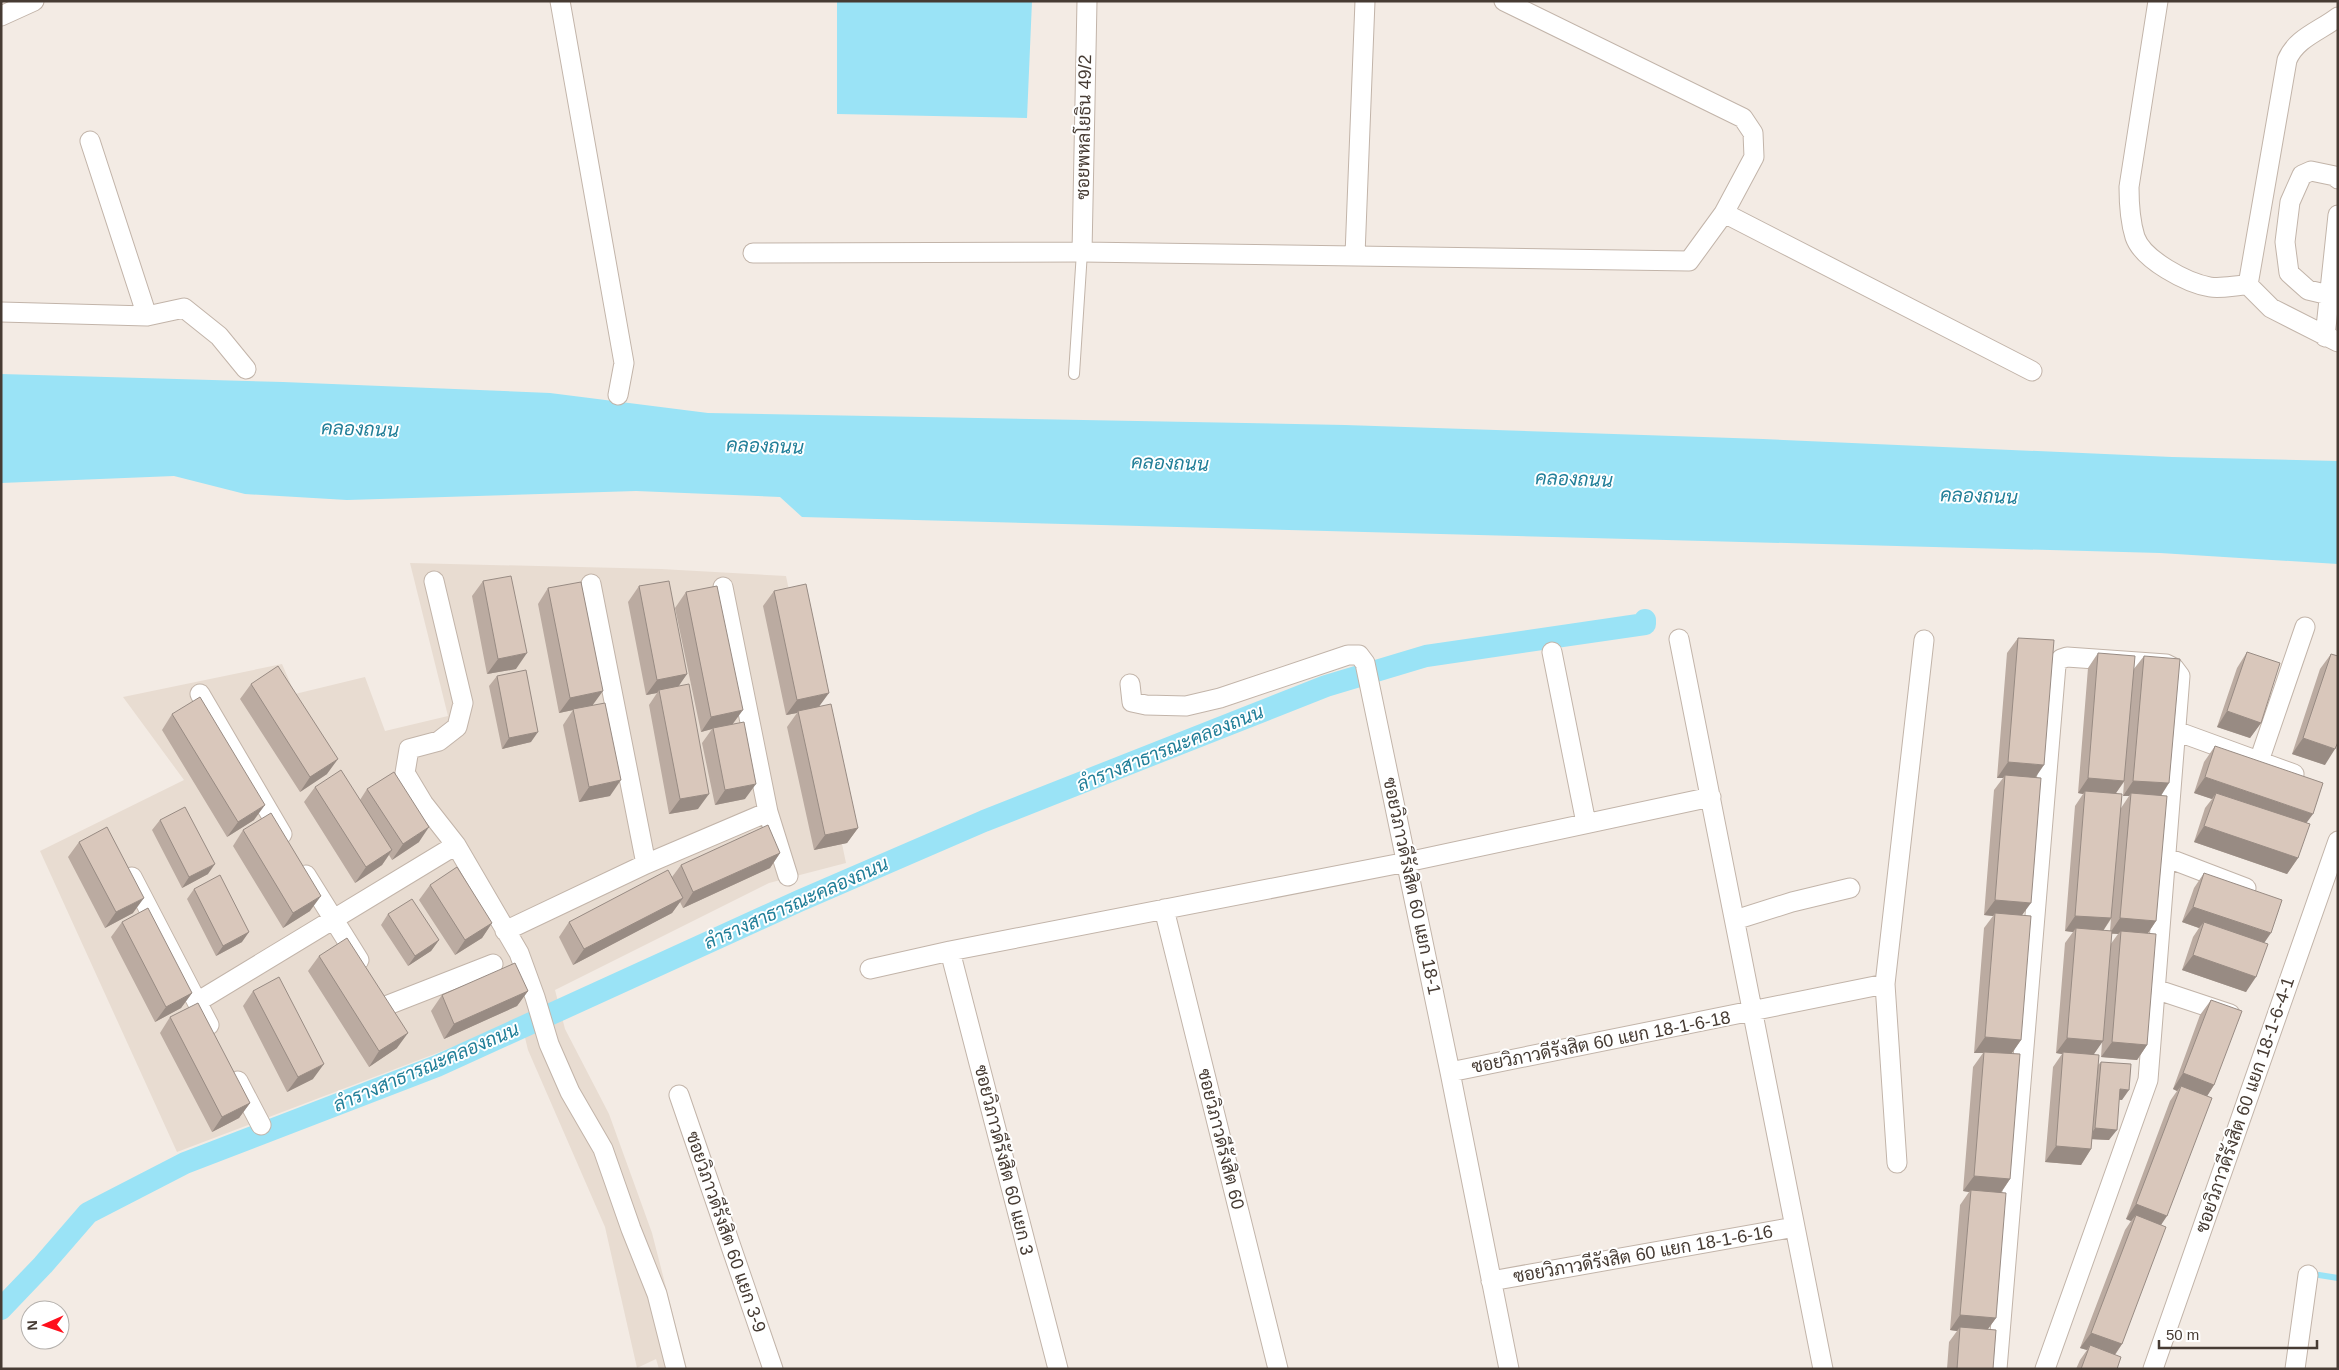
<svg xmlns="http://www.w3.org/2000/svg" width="2339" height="1370" font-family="Arial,Sarabun,sans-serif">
<rect width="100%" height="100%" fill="#f3ebe4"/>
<!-- residential -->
<path fill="#e8dcd1" d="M410 563 661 569 786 576 846 863 769 883 555 990 565 1029 609 1114 652 1233 687 1369H659L656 1359 637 1368 605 1227 528 1050 521 1021 177 1152 40 851 184 780 123 697 282 664 295 694 365 677 385 731 448 716Z"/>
<!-- water -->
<path fill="#9ae3f6" d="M837 1H1032L1027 118 837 114Z
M1 374 283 382 550 393 708 413 1345 425 1763 439 2172 457 2338 461V564L2160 553 802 517 780 497 636 491 347 500 245 494 174 476 1 483Z"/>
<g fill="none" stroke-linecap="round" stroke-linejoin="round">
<!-- stream -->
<path stroke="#9ae3f6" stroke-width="6" d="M2319 1275 2338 1278"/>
<!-- canal -->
<path stroke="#9ae3f6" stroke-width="22" d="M1 1309 43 1265 88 1213 185 1163 437 1066 799 901 984 821 1326 686 1426 656 1645 624V620"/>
<defs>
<path id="lane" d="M1074 374 1082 252"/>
<path id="street" d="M560 1 624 363 618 395
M2158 1 2129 187C2129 204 2130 221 2135 237 2143 260 2187 283 2210 287 2222 289 2236 285 2248 285
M1 16 34 1
M90 141 147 316
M1724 213 2032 371
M1082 252 1087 1
M753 253 1082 252 1689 261 1724 213 1754 157 1753 133 1743 118 1504 1
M1355 255 1365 1
M2248 285 2287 60C2296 38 2320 31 2338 17
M2248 285 2271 308 2338 342
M2329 295 2308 290 2289 273 2285 242 2290 202 2302 175 2311 171 2335 176 2338 179
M1 312 147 316 184 308 219 336 246 369
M2325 337 2338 215
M434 581 463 703 457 727 439 741 409 749 405 773 423 803 456 845 519 953 535 997 549 1044 570 1092 603 1149 631 1229 657 1294 676 1369
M723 587 768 812 788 876
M1679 639 1823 1369
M1552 652 1586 823
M1130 684 1132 702 1146 705 1186 706 1220 698 1348 655H1359L1365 663 1450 1072 1509 1369
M200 694 282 834
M2176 731 2294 774
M2259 761 2305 627
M2165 857 2246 888
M646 864 768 812
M306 875 359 960
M132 877 197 1002
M1164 909 1278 1369
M1735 920 1792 902 1850 888
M505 931 646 864 591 584
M950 951 1058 1369
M870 969 950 951 1407 862 1711 797
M2155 989 2230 1014
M388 1005 493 964
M209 1025 197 1002 456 845
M1450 1072 1885 984
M238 1081 261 1125
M679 1095 773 1369
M1897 1163 1885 984 1924 640
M1491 1281 1795 1227
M1997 1369 2056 665 2061 659 2067 657 2166 664 2174 668 2180 676 2148 1080 2045 1369
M2153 1369 2338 841
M2295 1369 2308 1275"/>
</defs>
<!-- lane casing -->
<use href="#lane" stroke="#c2b4a9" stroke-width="12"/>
<!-- street casing -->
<use href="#street" stroke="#c2b4a9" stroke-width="21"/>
<!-- lane -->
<use href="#lane" stroke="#fff" stroke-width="10"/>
<!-- street -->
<use href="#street" stroke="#fff" stroke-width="19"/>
</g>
<!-- wall -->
<path fill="#bbaba1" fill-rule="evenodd" d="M483 581 516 669 487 674 472 596Z
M639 586 687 674 678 686 698 809 669 814 649 705 657 693 646 695 628 602Z
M548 588 593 705 610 796 579 802 563 725 573 710 559 713 538 604Z
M774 591 819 707 858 828 847 843 814 850 787 727 797 713 786 715 763 606Z
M686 592 733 724 745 799 715 805 702 743 712 729 701 732 675 608Z
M2018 638 2035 778 2022 915 2021 1040 2011 1054 2010 1179 2001 1193 1996 1318 1988 1329 1993 1369H1947L1949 1342 1957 1331 1950 1330 1960 1205 1969 1192 1963 1191 1973 1067 1983 1053H1974L1984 928 1993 916 1984 915 1994 790 2003 778H1997L2007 653Z
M2247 652 2261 723 2250 738 2217 727 2237 668Z
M2098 653 2133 670 2144 656 2161 796 2156 921 2148 933 2147 1045 2137 1060 2101 1057 2102 1042 2093 1055 2098 1065 2101 1062 2122 1100H2119L2109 1140 2092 1139 2091 1149 2081 1165 2045 1162 2053 1067 2062 1054 2056 1053 2065 943 2073 932 2065 931 2075 806 2083 794 2078 793 2088 668ZM2124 782 2123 796H2129L2121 808 2116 793ZM2111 919 2110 931H2103ZM2111 934H2118L2110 945Z
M2331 654 2325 765 2292 754 2320 669Z
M497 676 531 742 502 749 489 686Z
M251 684 327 774 300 792 240 699Z
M172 714 254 820 227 837 162 730Z
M2215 746 2307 823 2298 858 2287 874 2194 842 2205 808 2212 799 2194 793 2204 762Z
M315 787 360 800 367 789 419 842 392 860 389 855 382 865 355 883 304 802Z
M160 820 208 874 182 888 152 830Z
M243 830 310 911 283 928 233 846Z
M79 842 133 913 105 928 68 857Z
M780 853 770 868 683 908 680 902 672 913 573 965 559 937 569 922 672 877 681 865Z
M2204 873 2264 943 2246 992 2182 970 2193 937 2199 928 2182 922 2194 888Z
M430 885 492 923 482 938 455 955 419 900Z
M194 889 242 942 216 956 187 899Z
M388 914 439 940 431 951 408 966 381 925Z
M122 922 192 993 181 1008 155 1022 111 937Z
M319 956 397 1048 369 1067 308 971Z
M253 991 313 1079 287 1092 243 1006Z
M528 991 517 1006 444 1039 431 1011 442 995Z
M2211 1000 2214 1085 2207 1096 2161 1225 2122 1344 2115 1355 2117 1369H2076L2080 1360 2087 1350 2080 1348 2125 1230 2131 1221 2126 1219 2170 1101 2177 1091 2173 1089 2200 1015Z
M170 1017 250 1103 239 1118 212 1132 160 1033Z"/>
<!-- shaded-wall -->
<path fill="#988b83" d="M527 653 516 669 487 674 498 659Z
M687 674 676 690H659L657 693 646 695 657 680Z
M603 691 592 706 559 713 570 698Z
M829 693 818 708 798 711 797 713 786 715 797 700Z
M743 710 732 725 713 728 712 729 701 732 711 717Z
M2227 711 2261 723 2250 738 2217 727Z
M538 732 531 742 502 749 509 738Z
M2303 738 2335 749 2325 765 2292 754Z
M338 759 327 774 300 792 310 777Z
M2008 762 2044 765 2033 781 2005 775 2003 778H1997Z
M2205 777 2313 814 2302 829 2216 793 2212 799 2194 793Z
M2088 778 2124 781 2114 796 2085 791 2083 794 2078 793Z
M621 780 610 796 579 802 589 787Z
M2133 781 2169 783 2159 799 2131 793 2129 796H2123Z
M756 784 745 799 715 805 725 790Z
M709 794 698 809 669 814 680 799Z
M265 805 254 820 227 837 238 822Z
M2204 826 2298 858 2287 874 2194 842Z
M429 827 419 842 392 860 403 844Z
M858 828 847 843 814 850 825 835Z
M392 850 382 865 355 883 366 867Z
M780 853 770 868 683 908 693 892Z
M215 864 208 874 182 888 189 877Z
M321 896 310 911 283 928 293 913Z
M144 898 133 913 105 928 116 912Z
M683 898 672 913 573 965 584 949Z
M1995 900 2031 903 2020 918 1995 913 1993 916 1984 915Z
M2193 907 2271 933 2260 949 2204 922 2199 928 2182 922Z
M2075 916 2111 918 2101 934 2076 928 2073 932 2065 931Z
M2120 918 2156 921 2146 936 2121 931 2118 934 2110 933Z
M492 923 482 938 455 955 465 940Z
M249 932 242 942 216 956 223 946Z
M439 940 431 951 408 966 415 956Z
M2193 955 2256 977 2246 992 2182 970Z
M528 991 517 1006 444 1039 454 1024Z
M192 993 181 1008 155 1022 166 1007Z
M408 1033 397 1048 369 1067 379 1051Z
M1985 1037 2021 1040 2010 1056 1984 1052 1983 1053H1974Z
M2067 1038 2103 1041 2092 1057 2063 1052 2062 1054 2056 1053Z
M2112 1042 2147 1045 2137 1060 2101 1057Z
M324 1064 313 1079 287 1092 298 1077Z
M2183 1073 2214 1085 2204 1101 2181 1086 2177 1091 2173 1089Z
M2120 1089 2129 1090 2122 1100 2113 1099Z
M250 1103 239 1118 212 1132 222 1117Z
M2095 1128 2117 1130 2109 1140 2088 1139Z
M2056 1146 2091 1149 2081 1165 2045 1162Z
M1974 1176 2010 1179 1999 1195 1971 1190 1969 1192 1963 1191Z
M2136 1204 2167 1216 2157 1231 2136 1215 2131 1221 2126 1219Z
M1960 1315 1996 1318 1985 1333 1960 1327 1957 1331 1950 1330Z
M2091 1333 2122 1344 2111 1360 2090 1345 2087 1350 2080 1348Z"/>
<!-- building -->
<path fill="#d9c7bb" stroke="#988b83" d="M511 576 527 653 498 659 483 581Z
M669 581 687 674 657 680 639 586Z
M581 582 603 691 570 698 548 588Z
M806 584 829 693 797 700 774 591Z
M717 586 743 710 711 717 686 592Z
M2018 638 2054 640 2044 765 2008 762Z
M2247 652 2280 663 2261 723 2227 711Z
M2098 653 2135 656 2124 781 2088 778Z
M2331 654 2338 656V742L2335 749 2303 738Z
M2144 656 2180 659 2169 783 2133 781Z
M278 666 338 759 310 777 251 684Z
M526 670 538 732 509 738 497 676Z
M689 684 709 794 680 799 659 690Z
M200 697 265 805 238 822 172 714Z
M605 703 621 780 589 787 573 709Z
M831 704 858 828 825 835 798 711Z
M744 722 756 784 725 790 713 728Z
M2215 746 2323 783 2313 814 2205 777Z
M341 770 392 850 366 867 315 787Z
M394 772 429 827 403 844 367 789Z
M2005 775 2041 778 2031 903 1995 900Z
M2085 791 2122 794 2111 918 2075 916Z
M2131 793 2167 796 2156 921 2120 918Z
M2216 793 2310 824 2298 858 2204 826Z
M185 807 215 864 189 877 160 820Z
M271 813 321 896 293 913 243 830Z
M768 825 780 853 693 892 681 865Z
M107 827 144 898 116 912 79 842Z
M457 867 492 923 465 940 430 885Z
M668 870 683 898 584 949 569 922Z
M2204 873 2282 900 2271 933 2193 907Z
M220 875 249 932 223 946 194 889Z
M412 899 439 940 415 956 388 914Z
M148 908 192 993 166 1007 122 922Z
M1995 913 2031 916 2021 1040 1985 1037Z
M2204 922 2268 944 2256 977 2193 955Z
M2076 928 2112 931 2103 1041 2067 1038Z
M2121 931 2156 934 2147 1045 2112 1042Z
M347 938 408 1033 379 1051 319 956Z
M515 963 528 991 454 1024 442 995Z
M279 977 324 1064 298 1077 253 991Z
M2211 1000 2242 1011 2214 1085 2183 1073Z
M198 1003 250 1103 222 1117 170 1017Z
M1984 1052 2020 1054 2010 1179 1974 1176Z
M2063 1052 2099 1055 2091 1149 2056 1146Z
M2101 1062 2131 1064 2129 1090 2120 1089 2117 1130 2095 1128Z
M2181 1086 2212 1098 2167 1216 2136 1204Z
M1971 1190 2006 1193 1996 1318 1960 1315Z
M2136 1215 2166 1227 2122 1344 2091 1333Z
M1960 1327 1996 1330 1993 1369H1957Z
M2090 1345 2121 1357 2117 1369H2081Z"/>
<g text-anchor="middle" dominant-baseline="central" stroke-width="4" stroke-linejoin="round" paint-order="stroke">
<!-- street labels -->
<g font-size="18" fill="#463b33" stroke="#fff">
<text transform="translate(1084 127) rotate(-89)">ซอยพหลโยธิน 49/2</text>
<text transform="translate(1412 886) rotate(78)">ซอยวิภาวดีรังสิต 60 แยก 18-1</text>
<text transform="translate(1601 1042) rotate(-11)">ซอยวิภาวดีรังสิต 60 แยก 18-1-6-18</text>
<text transform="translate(2245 1105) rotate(-71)">ซอยวิภาวดีรังสิต 60 แยก 18-1-6-4-1</text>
<text transform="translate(1221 1139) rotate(76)">ซอยวิภาวดีรังสิต 60</text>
<text transform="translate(1004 1160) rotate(76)">ซอยวิภาวดีรังสิต 60 แยก 3</text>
<text transform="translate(726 1232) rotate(71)">ซอยวิภาวดีรังสิต 60 แยก 3-9</text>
<text transform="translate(1643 1254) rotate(-10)">ซอยวิภาวดีรังสิต 60 แยก 18-1-6-16</text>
</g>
<!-- water labels -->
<g font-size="19" font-style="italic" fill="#207e98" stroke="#fff">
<text transform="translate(360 429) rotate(2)">คลองถนน</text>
<text transform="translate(765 446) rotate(2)">คลองถนน</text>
<text transform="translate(1170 463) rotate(2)">คลองถนน</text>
<text transform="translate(1574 479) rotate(2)">คลองถนน</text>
<text transform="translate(1979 496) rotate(2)">คลองถนน</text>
<text transform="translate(1170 748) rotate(-22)">ลำรางสาธารณะคลองถนน</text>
<text transform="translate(796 903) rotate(-24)">ลำรางสาธารณะคลองถนน</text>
<text transform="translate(426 1067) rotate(-23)">ลำรางสาธารณะคลองถนน</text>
</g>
</g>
<!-- border -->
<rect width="2339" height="1370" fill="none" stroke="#463b33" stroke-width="5"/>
<!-- north arrow -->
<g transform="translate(45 1325) rotate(268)"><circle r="24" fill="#ffffff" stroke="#b5b1ad"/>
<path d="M0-4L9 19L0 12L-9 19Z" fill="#ff0f1c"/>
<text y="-8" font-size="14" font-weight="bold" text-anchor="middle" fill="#463b33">N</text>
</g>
<!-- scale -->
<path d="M2159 1340v8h158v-8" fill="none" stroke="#463b33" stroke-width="2.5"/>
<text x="2166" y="1340" font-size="15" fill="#463b33" stroke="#ffffff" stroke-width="4" paint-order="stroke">50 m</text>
</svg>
